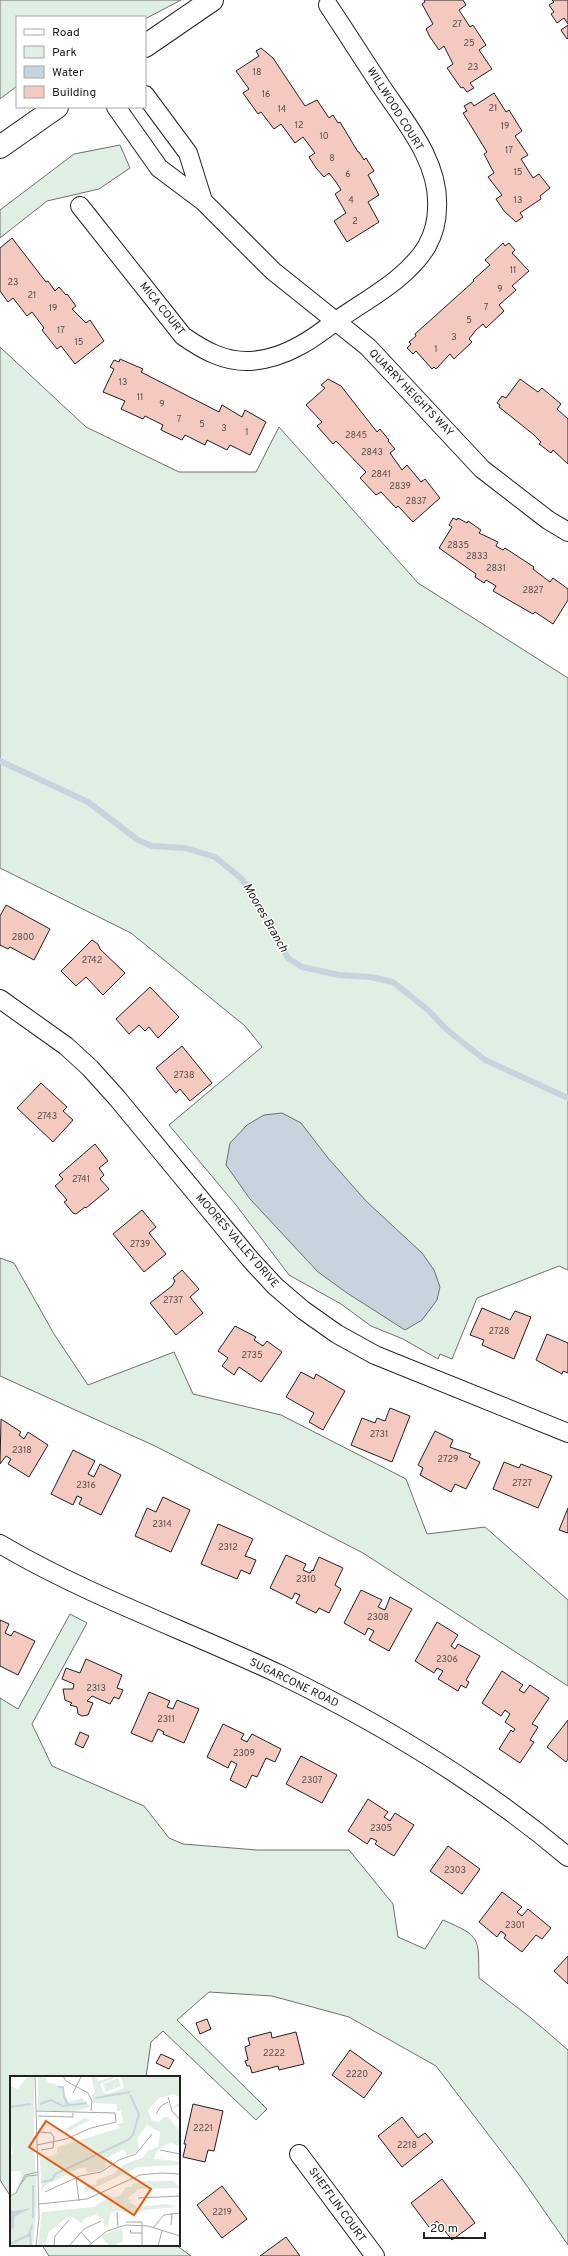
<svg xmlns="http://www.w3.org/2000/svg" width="568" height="2256" font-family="Overpass,sans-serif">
<rect width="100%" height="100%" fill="#fff"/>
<!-- green -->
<path fill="#e0efe3" stroke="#6f6f6f" d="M0 0H181L145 19V17H17V86L0 99Z
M120 145 130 168 99 189 47 201 0 238V210L74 154Z
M0 347 86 427 179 472H256L279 427 418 583 568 678V1270L559 1266 477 1298 452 1359 440 1354 438 1359 403 1339 371 1326 341 1304 289 1275 236 1205 169 1125 262 1047 245 1026 131 933 0 868Z
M0 1258 14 1263 54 1334 88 1385 174 1352 193 1394 281 1415 406 1479 427 1534 485 1527 568 1600V1686L363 1553 155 1446 0 1376Z
M70 1614 87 1623 32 1724 52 1766 144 1806 169 1838 183 1844 257 1850H349L393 1904 398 1937 425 1949 443 1920C482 1937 478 1937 479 1978L531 2018 568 2050V2245L520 2176 436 2066 349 2017 272 1996 209 1992 177 2020 267 2109 256 2120 163 2031 151 2042 146 2077H11V2197L0 2180V1698L18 1709Z
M42 2245H176L191 2256H49Z"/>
<!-- water -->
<path fill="#c7d3dd" stroke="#6f6f6f" d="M282 1113 301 1123 328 1158 366 1201 422 1253 434 1270 440 1287 437 1300 422 1320 405 1330 347 1293 318 1272 250 1199 226 1165 230 1143 247 1125 264 1115Z"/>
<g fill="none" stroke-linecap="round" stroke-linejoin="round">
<!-- stream -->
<path stroke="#c7d3dd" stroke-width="6" d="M0 761 88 802 138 840 152 846 185 848 215 857 242 879 261 908 288 958 302 967 339 975 371 977 393 982 428 1010 446 1029 485 1060 568 1098"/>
</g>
<!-- building -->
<path fill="#f3c9c0" stroke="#222" d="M424 0H463L466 5 459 10 470 27 473 25 486 45 479 50 492 69 470 83 474 88 467 92 463 87 461 88 447 68 453 64 444 46 439 50 430 37 426 29 433 24 422 4 425 2Z
M552 0H568V24L564 18 557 23 551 14 554 12 549 5 554 2Z
M568 25V38L567 39 561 30Z
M261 48 273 58 305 106 317 100 329 118 333 115 338 123 340 122 358 152H359L364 160 366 158 374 171 368 175 379 195 368 202 379 222 347 242 334 221 346 213 335 194 341 190 336 182 329 173 324 177 316 168 309 157 315 153 303 137 295 143 281 124 274 129 261 112 258 114 243 93 249 89 236 71 259 56 256 51Z
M494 93 506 112 509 110 522 131 515 136 528 155 521 159 533 178 539 174 550 188 540 196 541 199 520 213 523 217 516 222 504 211 496 199 502 195 488 177 494 173 484 154 487 152 463 113 467 111 464 106 471 102 474 106Z
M12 238 46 282 48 281 55 291 59 287 66 295 67 294 76 306 72 309 86 323 90 320 104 341 75 364 61 346 57 349 42 330 44 328 32 312 27 316 13 298 8 302 0 291V248Z
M503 243 505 246 509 243 515 250 512 253 529 271 512 286 516 290 499 305 504 311 486 328 483 324 476 330 469 339 472 342 454 359 450 354 436 369 434 367 432 369 416 351 413 354 407 348 411 344 409 342 416 336 415 334 474 281 473 280 490 265 485 260Z
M120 359 143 369 141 372 219 412 222 405 242 417 245 410 266 422 250 455 230 445 227 450 207 440 205 445 185 435 182 440 161 430 163 425 145 416 143 419 121 409 125 401 103 392 114 369 110 367 114 360 119 362Z
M328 379 341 386 377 432 380 429 389 440 388 441 395 449 390 453 402 470 407 465 421 482 425 479 440 498 413 522 398 506 396 508 381 492 376 495 360 478 366 472 336 441 333 444 317 426 322 422 306 405 325 388 321 385Z
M520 379 538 392 542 388 561 404 557 409 568 419V464L553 450 551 453 539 444 541 442 534 435 499 407 500 405 497 403 502 396 506 398Z
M453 518 457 520 458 518 467 523 468 521 481 530 479 533 498 542 496 546 503 550 505 548 534 567 533 569 550 582 553 578 568 589V600L553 624 535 612 533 614 493 591 496 586 486 580 484 583 475 577 476 574 439 548 452 527 449 525Z
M6 905 50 929 34 960 10 947 8 949 0 945V916Z
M92 940 98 944 100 949 125 973 103 995 86 977 76 986 61 971Z
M150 987 179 1017 158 1038 149 1027 145 1031 139 1025 129 1034 116 1019Z
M182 1046 212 1083 190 1101 180 1089 176 1093 156 1068Z
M41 1083 67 1107 63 1111 73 1120 53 1142 17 1108Z
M95 1144 108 1161 99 1168 104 1175 100 1179 109 1189 86 1208 85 1207 76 1214 73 1213 64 1202 67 1200 55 1186 63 1179 59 1175Z
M142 1210 156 1227 149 1233 166 1254 144 1272 113 1234Z
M182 1270 199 1289 190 1297 203 1313 176 1335 150 1303 172 1286 175 1281 173 1278Z
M482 1308 510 1320 515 1311 531 1317 514 1359 482 1345 484 1340 470 1335Z
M235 1326 256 1337 254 1340 263 1346 267 1341 282 1352 261 1382 239 1367 234 1375 222 1366 228 1358 218 1351Z
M547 1334 568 1343V1373L563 1371 562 1374 536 1360Z
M301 1372 314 1379 316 1374 345 1391 323 1430 309 1422 314 1413 286 1397Z
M390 1408 410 1416 392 1462 351 1445 362 1418 375 1423 377 1418 385 1421Z
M1 1419 21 1432 19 1435 24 1439 28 1432 48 1445 29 1477 8 1464 11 1459 6 1456 0 1464Z
M435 1431 453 1440 450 1447 471 1454 469 1457 480 1462 466 1489 455 1484 451 1492 420 1475 423 1468 418 1465Z
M73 1450 95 1461 88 1474 94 1477 100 1464 121 1475 101 1515 79 1504 82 1498 77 1496 73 1505 51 1494Z
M504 1462 519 1468 521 1464 552 1476 538 1508 493 1489Z
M163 1497 190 1510 171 1552 135 1536 147 1508 156 1512Z
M568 1508V1533L559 1530Z
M218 1524 253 1539 245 1556 256 1560 250 1574 241 1570 237 1579 201 1564Z
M286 1555 306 1564 303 1570 310 1573 312 1570 313 1571 319 1557 343 1568 335 1585 341 1589 329 1613 319 1608 316 1613 296 1603 300 1595 295 1593 292 1599 270 1588Z
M361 1590 382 1600 378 1607 385 1610 390 1597 412 1609 389 1651 369 1640 374 1631 368 1628 365 1635 344 1623Z
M0 1620 9 1624 5 1633 11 1636 14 1631 35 1641 18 1675 0 1666Z
M437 1622 458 1635 451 1646 455 1649 458 1644 480 1656 466 1680 469 1682 466 1688 461 1685 458 1691 438 1679 443 1671 437 1668 434 1673 415 1661Z
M86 1659 122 1675 117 1688 123 1690 119 1699 114 1697 110 1704 92 1696 87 1701 93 1703 88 1715 82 1716 78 1714 77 1707 70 1705 72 1703 65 1700 63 1689H73L74 1684 62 1679 66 1668 80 1673Z
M502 1671 523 1685 519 1690 524 1693 530 1685 549 1698 532 1724 538 1727 530 1740 534 1742 520 1763 499 1749 511 1730 513 1732 515 1729 505 1722 510 1714 505 1710 501 1716 482 1703Z
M149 1692 170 1701 167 1707 173 1709 177 1700 199 1709 184 1743 163 1734 164 1732 158 1729 152 1742 131 1733Z
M568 1720V1759L566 1762 547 1747Z
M223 1724 244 1734 241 1739 247 1742 252 1734 281 1749 275 1762 266 1758 257 1777 252 1775 246 1788 230 1780 237 1764 231 1761 228 1768 207 1757Z
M80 1732 89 1736 83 1748 75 1744Z
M301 1756 337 1775 322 1803 286 1784Z
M368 1799 388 1812 384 1817 390 1821 395 1813 414 1825 394 1856 375 1844 377 1841 371 1838 367 1844 348 1831Z
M448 1846 480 1869 462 1894 430 1871Z
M502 1892 522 1907 517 1912 522 1916 528 1909 551 1928 542 1939 536 1935 522 1952 504 1938 506 1935 501 1931 497 1937 479 1922Z
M568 1956V1984L554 1971Z
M207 2019 211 2029 200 2034 196 2023Z
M271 2032 272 2038 296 2032 304 2064 279 2070 278 2066 252 2073 250 2066H247L245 2061 248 2060 245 2047 250 2045 248 2038Z
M350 2050 382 2073 364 2098 332 2075Z
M161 2054 174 2060 169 2069 156 2063Z
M193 2104 223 2111 214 2151 208 2150 205 2162 183 2157 186 2144H184Z
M402 2117 418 2138 425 2133 433 2142 402 2167 378 2136Z
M442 2179 475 2223 452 2240 437 2221 429 2227 411 2203Z
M222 2186 247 2219 222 2238 197 2205Z
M286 2237 300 2256H260Z"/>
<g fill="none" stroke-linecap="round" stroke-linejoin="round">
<defs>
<path id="street" d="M145 95 188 153 203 201
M116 107 159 168 203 201 273 271 368 347 482 469 548 520 568 532
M80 206 183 336C203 350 224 362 250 361 266 360 285 354 299 346 313 339 326 328 339 319 369 298 408 278 427 246 433 235 437 220 437 208 440 162 405 122 381 86 363 59 346 32 328 5
M0 999 66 1046 90 1068 117 1098 250 1259 275 1286 303 1310 337 1334 375 1355 568 1433
M0 1544C88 1596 186 1630 279 1674 382 1724 480 1783 568 1857
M299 2154 375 2256"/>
<path id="secondary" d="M145 46 212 0
M0 147 57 107"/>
</defs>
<!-- street casing -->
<use href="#street" stroke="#222" stroke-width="20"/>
<!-- secondary casing -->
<use href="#secondary" stroke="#222" stroke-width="24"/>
<!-- street -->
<use href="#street" stroke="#fff" stroke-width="18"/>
<!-- secondary -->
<use href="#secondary" stroke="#fff" stroke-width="22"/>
</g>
<g text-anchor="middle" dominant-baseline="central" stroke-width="3" stroke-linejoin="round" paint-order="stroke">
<!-- number labels -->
<g font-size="9" fill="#564c4a">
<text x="457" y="24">27</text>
<text x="469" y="43">25</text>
<text x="473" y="67">23</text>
<text x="257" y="72">18</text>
<text x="266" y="94">16</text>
<text x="493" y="108">21</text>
<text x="282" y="109">14</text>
<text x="299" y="125">12</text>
<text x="505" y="126">19</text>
<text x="324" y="136">10</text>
<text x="509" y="150">17</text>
<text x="332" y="158">8</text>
<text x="518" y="172">15</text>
<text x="348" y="174">6</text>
<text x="351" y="200">4</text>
<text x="518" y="200">13</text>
<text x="355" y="221">2</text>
<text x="513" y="270">11</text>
<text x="13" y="282">23</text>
<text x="500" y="289">9</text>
<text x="32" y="295">21</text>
<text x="486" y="307">7</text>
<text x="53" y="308">19</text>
<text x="469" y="320">5</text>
<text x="61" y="330">17</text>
<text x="454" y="337">3</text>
<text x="79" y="342">15</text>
<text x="436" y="349">1</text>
<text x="123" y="382">13</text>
<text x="140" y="397">11</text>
<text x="162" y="404">9</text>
<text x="179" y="419">7</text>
<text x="202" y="424">5</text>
<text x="224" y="428">3</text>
<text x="247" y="432">1</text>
<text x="356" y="435">2845</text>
<text x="372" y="452">2843</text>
<text x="381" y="474">2841</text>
<text x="400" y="486">2839</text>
<text x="416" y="501">2837</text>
<text x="458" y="545">2835</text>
<text x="477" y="556">2833</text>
<text x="496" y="568">2831</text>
<text x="533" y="590">2827</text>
<text x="23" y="937">2800</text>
<text x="92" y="960">2742</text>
<text x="184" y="1075">2738</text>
<text x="47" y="1116">2743</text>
<text x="81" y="1179">2741</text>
<text x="140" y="1244">2739</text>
<text x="173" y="1300">2737</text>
<text x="499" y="1331">2728</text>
<text x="252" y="1355">2735</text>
<text x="379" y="1434">2731</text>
<text x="22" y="1450">2318</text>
<text x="448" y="1459">2729</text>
<text x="522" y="1483">2727</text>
<text x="86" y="1485">2316</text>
<text x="162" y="1524">2314</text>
<text x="228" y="1547">2312</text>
<text x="306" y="1579">2310</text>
<text x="378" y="1617">2308</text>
<text x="447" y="1659">2306</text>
<text x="96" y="1688">2313</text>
<text x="166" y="1719">2311</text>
<text x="244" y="1753">2309</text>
<text x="312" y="1780">2307</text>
<text x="381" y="1828">2305</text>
<text x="455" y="1870">2303</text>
<text x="515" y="1925">2301</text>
<text x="274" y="2053">2222</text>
<text x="357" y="2074">2220</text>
<text x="203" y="2128">2221</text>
<text x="407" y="2145">2218</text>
<text x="222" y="2212">2219</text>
</g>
<!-- street labels -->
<g font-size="11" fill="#222" stroke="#fff">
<text transform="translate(395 109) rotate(58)">WILLWOOD COURT</text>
<text transform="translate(162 309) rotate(51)">MICA COURT</text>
<text transform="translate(411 393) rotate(46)">QUARRY HEIGHTS WAY</text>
<text transform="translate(237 1241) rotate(49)">MOORES VALLEY DRIVE</text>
<text transform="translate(294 1683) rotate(26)">SUGARCONE ROAD</text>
<text transform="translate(337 2205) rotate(54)">SHEFFLIN COURT</text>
</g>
<!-- water labels -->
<g font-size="12" font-style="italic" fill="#222" stroke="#fff">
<text transform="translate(265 918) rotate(60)">Moores Branch</text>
</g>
</g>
<!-- overview -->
<g transform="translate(10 2076)">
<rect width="170" height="170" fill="#fff"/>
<path d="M18 0H24V71L27 123 23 170H0V120L5 117 11 101 10 95 0 96V79L3 78 0 63V10L8 13ZM28 0H35L38 6 51 10 59 26 72 22 80 31 62 36 28 34ZM81 0H85L88 5 103 1V3L90 8 94 17 97 18 114 12 111 2 113 0H170V33L169 30 162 33 168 28 170 21 163 18 149 22 138 34 142 45 149 46 154 41H158L170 55V70L161 67 153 70 146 76 144 83 168 85 170 89 128 91 74 117V112L78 109H86L87 104 103 98 115 88 132 82 139 74 148 71 150 56 137 49 127 63 129 73 126 76 117 80 114 73 95 83 96 91 92 94 77 97 76 91 67 93 34 110 32 116 29 70 31 82 42 80 47 77V71L110 52 108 48 113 47 111 35H107V28L83 27 82 20 85 16ZM108 2 111 10 96 16 93 8ZM75 42 80 44 55 57 57 52ZM133 105H163L170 112 129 113 118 122 119 124 125 123 119 125 122 128 128 131 157 128 167 131 134 134 129 137 105 135 100 138 98 152 94 150V143L86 139 75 142 71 147 63 141H57L39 156 35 170H28L32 136 84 131 99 122 97 116 103 122 111 119 116 111H121L123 108ZM112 152 113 165 103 170H99L91 160Z" fill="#e0efe3"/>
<path d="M0 132 3 135 21 132 4 141V151L0 155Z" fill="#c7d3dd"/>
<path fill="none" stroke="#c7d3dd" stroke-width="2" d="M48 11H53L54 21 58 29M86 22 120 16M30 28 41 24 53 30 77 27M0 31 21 28M31 106 42 104 45 98 118 64 123 59 129 38 120 19M23 142V109M20 158 21 170M0 168 19 159 22 149"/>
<path fill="none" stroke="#a7a7a7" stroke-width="1" d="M25 0 28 100M53 0 56 5 78 17 82 25 81 35M63 17 71 1M158 21 162 35 170 44M26 35 105 37 106 46 81 52 56 63 27 69M146 38 151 30 158 26M28 40 63 41V37M29 56 41 57 44 61 43 72 31 74M150 74 170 78M66 101 69 125M10 109 17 100 28 99M35 116 70 100 91 96 109 84 126 78 142 58M0 120 6 117 15 99 28 96M128 122 170 120M29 128 77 123 130 99 151 97 170 98M107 136 108 151M116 146H132V170M161 149 162 137M143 152 154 139 170 137M120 154 121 157H132M71 156 81 167M26 170 29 142 28 100M44 170 45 160 59 144M59 170 74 153 91 145M78 170 97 155 116 149 138 150 170 160M148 170 152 155"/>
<path fill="#e8590c" fill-opacity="0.15" stroke="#e8590c" stroke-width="2" d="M36 45 141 113 124 139 19 71Z"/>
<rect width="170" height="170" fill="none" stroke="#222" stroke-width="2"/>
</g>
<!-- legend -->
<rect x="16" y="16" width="130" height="92" fill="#ffffff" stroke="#a7a7a7"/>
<rect x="24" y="29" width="20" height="6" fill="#ffffff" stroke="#a7a7a7"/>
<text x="52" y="36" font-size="12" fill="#222222">Road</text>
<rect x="24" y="46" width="20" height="12" fill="#e0efe3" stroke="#a7a7a7"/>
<text x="52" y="56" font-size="12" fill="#222222">Park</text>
<rect x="24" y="66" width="20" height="12" fill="#c7d3dd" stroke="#a7a7a7"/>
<text x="52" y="76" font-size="12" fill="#222222">Water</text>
<rect x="24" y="86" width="20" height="12" fill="#f3c9c0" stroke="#a7a7a7"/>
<text x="52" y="96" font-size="12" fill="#222222">Building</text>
<!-- scale -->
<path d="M424 2232v6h61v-6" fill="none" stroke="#222222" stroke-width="2"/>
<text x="430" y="2232" font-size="12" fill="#222222" stroke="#ffffff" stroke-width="3" paint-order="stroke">20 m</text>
</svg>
